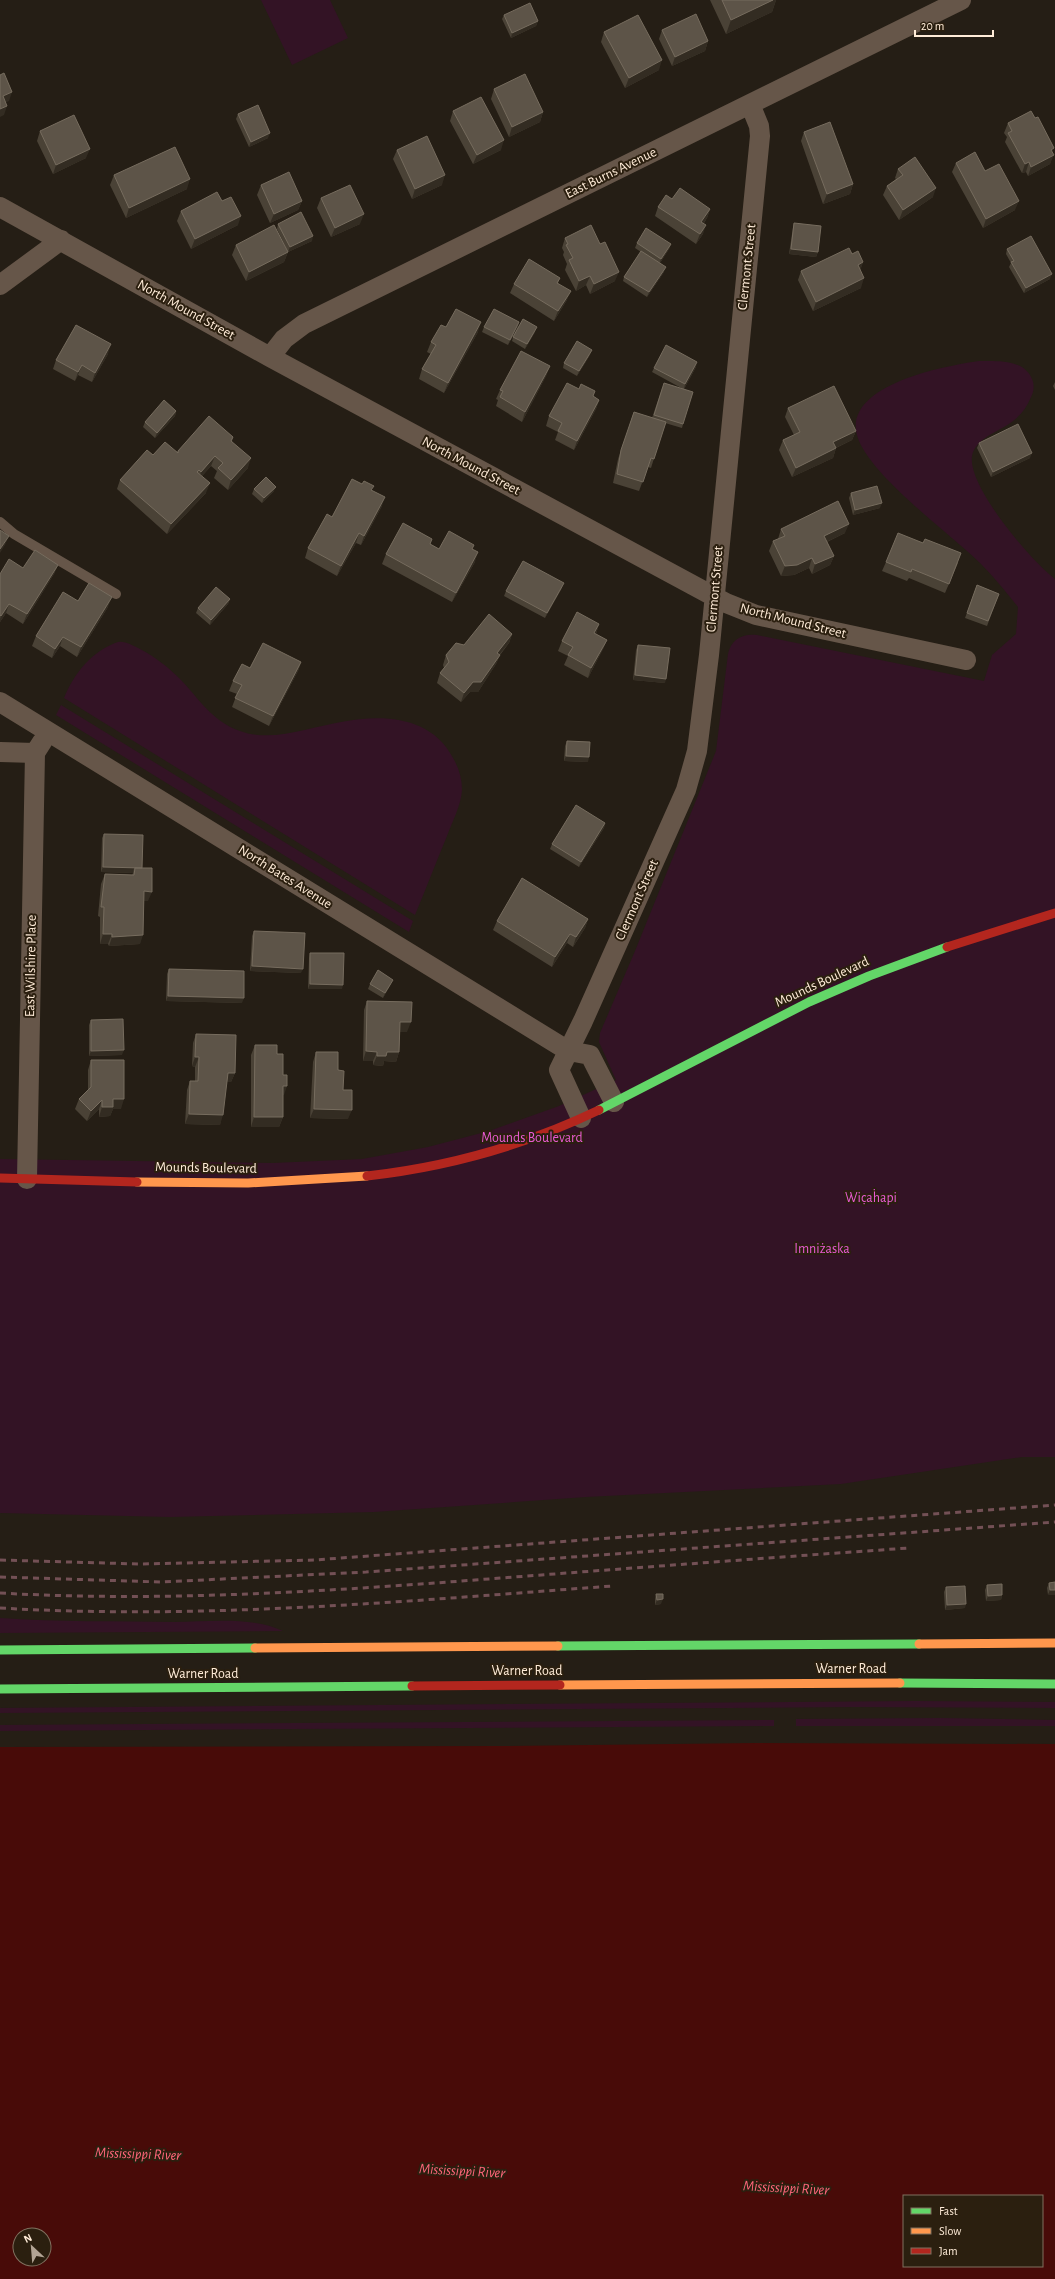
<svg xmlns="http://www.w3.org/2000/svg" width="1055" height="2279" font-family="'Alegreya Sans',sans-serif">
<rect width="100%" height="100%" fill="#251e15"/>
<!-- green -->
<path fill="#331325" d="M261 0H330L348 38 292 65Z
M979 361C996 361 1022 359 1031 377 1035 384 1034 391 1031 397 1027 407 1021 415 1013 421 999 432 976 437 972 456 967 486 1031 561 1055 579V1457H1022L841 1484 586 1497 374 1512 170 1517 0 1513V1159L273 1163 362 1159 428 1147 489 1131 559 1106 616 1080 599 1042 600 1033 635 951 716 751 728 654C731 639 743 633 757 635L984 681 992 655 1016 634 1018 607C1002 587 986 567 967 551 938 525 874 476 859 441 836 386 944 366 979 361Z
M118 642C126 641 133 646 140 649 155 657 168 667 179 678 199 698 211 721 240 731 272 743 310 727 341 722 383 714 431 716 453 758 459 768 462 779 462 790 461 806 452 822 447 836 436 862 426 889 415 915L64 698C74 673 92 651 118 642Z
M61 705 413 921 409 932 56 715Z
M0 1618C58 1622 116 1621 174 1622 208 1622 251 1616 283 1631L0 1633Z
M915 1701 1055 1702V1708L854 1707 0 1713V1708Z
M941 1718 1055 1720V1726H796V1719Z
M774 1720V1726L0 1731V1725Z"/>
<!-- water -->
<path fill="#480b08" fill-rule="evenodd" d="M755 1743 1055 1744V2279H0V1747L505 1746ZM904 2196H1042V2266H904ZM20 2235H44V2259H20Z"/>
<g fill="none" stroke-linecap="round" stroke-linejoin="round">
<!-- lane -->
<path stroke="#665649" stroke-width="10" d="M0 522 14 534 116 594"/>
<!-- street -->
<path stroke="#665649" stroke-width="20" d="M0 207 270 357 726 603 756 615 966 660
M0 285 61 240
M270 357 284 339 304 324 961 0
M0 702 562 1047 569 1051 590 1055 614 1102
M0 752 35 753 42 742
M581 1118 559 1070 583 1021 686 790 697 751 709 655 760 136 759 126 750 104
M27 1179 35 753"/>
<!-- fast -->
<path stroke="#63d668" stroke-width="9" d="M599 1110 809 1002 869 976 947 947
M558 1646 919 1644
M0 1650 255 1648
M900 1683 1055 1684
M0 1689 412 1686"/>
<!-- slow -->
<path stroke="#ff974d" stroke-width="9" d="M137 1182 248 1183 367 1176
M919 1644 1055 1643
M255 1648 558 1646
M560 1685 900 1683"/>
<!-- jam -->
<path stroke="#b3261e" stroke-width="9" d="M947 947 1055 913
M367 1176C447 1167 526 1145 599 1110
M0 1178 137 1182
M412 1686 560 1685"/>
<!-- rail -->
<path stroke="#735055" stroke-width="3" stroke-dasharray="6 5" stroke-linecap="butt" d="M0 1560 138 1564 314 1560 1055 1505
M0 1577 161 1582 366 1572 1055 1522
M0 1593C158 1602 317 1592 475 1580 620 1569 764 1558 909 1548
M0 1608C204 1620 408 1601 612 1586"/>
</g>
<!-- wall -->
<path fill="#4a4236" d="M710 0H776L772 12 726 34Z
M504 15 538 21 536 26 511 38 502 19Z
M662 30 708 41 705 51 672 66 659 39Z
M604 32 659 70 625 88 601 42Z
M494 89 543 112 540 122 509 137 491 99Z
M453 111 501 150 473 164 450 121Z
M238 114 268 138 249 147 236 119Z
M1008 123 1053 153 1050 164 1028 176 1026 172 1022 173 1005 142 1007 137 1004 133Z
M40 131 86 158 53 174 37 141Z
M804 132 853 184 850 194 823 204 801 141Z
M397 150 442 185 412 199 393 159Z
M956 163 985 171 1015 210 983 228 952 172Z
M898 169 933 197 899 220 883 195 887 186 896 179 895 178Z
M114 175 187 189 126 218 110 185Z
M261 185 302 201 298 210 270 223 257 195Z
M321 198 360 224 331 237 317 208Z
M672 199 710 209 707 218 704 223 703 234 696 244 655 216 658 207Z
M181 211 238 225 191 249 177 221Z
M794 223 818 252 816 257 789 254 793 227Z
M278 224 312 241 288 252 277 229Z
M565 238 615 281 590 294 586 285 576 291 565 270 567 264 563 255 564 252 562 248Z
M637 243 671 244 669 249 660 263 664 272 647 297 623 281 624 277 641 252 635 248Z
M236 245 288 252 284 262 246 281 232 255Z
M1007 249 1050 279 1024 293 1009 267 1011 263 1006 254Z
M852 254 863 262 860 270 861 288 813 311 798 280 801 271Z
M560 278 558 283 567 300 554 321 510 293 514 284Z
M446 327 478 332 444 393 419 379 422 369 431 354 427 352 431 342Z
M484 327H518L508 345 482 332Z
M535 332 525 349 512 341 513 337Z
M108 354 92 382 78 375 75 381 53 369 56 360Z
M590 355 577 376 563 368 564 363Z
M550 366 546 376 522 422 496 406 498 400 496 399 500 390Z
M696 367 684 389 683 424 682 428 665 423 651 468 648 467 639 491 613 483 618 459 634 412 652 418 662 388 683 389 652 372 654 368Z
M1055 382V390L1053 386Z
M593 396 599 400 596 409 574 450 555 440 558 432 546 426 549 416Z
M788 408 856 431 852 440 836 448 833 458 792 477 779 450 783 440 794 435 785 417Z
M176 411 175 416 155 438 143 427 145 422Z
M233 437 232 441 248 468 228 490 214 478 217 471 211 466 202 476 206 493 167 534 117 489 120 480 153 455 177 453 178 451Z
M979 443 1030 458 991 477 977 448Z
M254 489 274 491 262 503 252 494Z
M372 490 382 506 361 545 356 543 337 576 305 558 308 548 332 517Z
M851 493 880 508 853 515 849 498Z
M781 529 845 533 827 542 834 556 830 565 812 574 809 568 794 575 781 576 769 551 773 541 778 539Z
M432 539 430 544 439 549H473L475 562 452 602 382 564 386 554Z
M886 562 958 563 945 593 909 578 907 581 882 571Z
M58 565 54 574 23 624 6 613 0 622V574L23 568Z
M977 585 999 594 987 626 965 618Z
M562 588 545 618 504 596 506 591Z
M230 599 228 604 210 625 196 613 198 608Z
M78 601 108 607 77 657 60 646 52 658 32 646 36 636Z
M599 624 596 634 607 640 603 649 588 678 564 665 568 656 558 651 562 641Z
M512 634 509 643 500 655 496 664 478 692H470L461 702 437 683 440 673 444 668 443 665 446 655 464 645Z
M638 645 665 683 633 680 636 650Z
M301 662 298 671 269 726 232 707 237 694 229 691 233 681 250 668Z
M567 741 588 762 564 761 565 746Z
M605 823 604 828 579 867 550 849 552 844Z
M104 834 142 868 148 901H144L140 944 109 946 108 944H100V917L98 916 101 884 105 874 132 875 133 873 101 872 102 838Z
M588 919 585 928 573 947 567 943 552 967 493 930 497 921Z
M254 931 301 973 250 971 252 936Z
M310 953 342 989H308L309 958Z
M169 969 242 1003 166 1001 167 974Z
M370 984H391L383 998 368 989Z
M367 1001 407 1032H400L399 1052 396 1062 384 1061 383 1066 373 1065V1061H363L364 1010Z
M91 1020 122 1055 89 1056V1025Z
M196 1034 235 1073 231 1082H227L220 1125 185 1124 187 1090 190 1081H195V1067L192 1066 193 1043Z
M255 1045 277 1054 283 1075 284 1095H283V1117L279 1127H251V1055Z
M316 1052 338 1070 343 1090 348 1119 310 1118 313 1062Z
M91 1060 121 1109H113L110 1116 99 1117V1109L87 1121 75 1109 79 1099 88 1090V1070Z
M1055 1582 1048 1595 1047 1588 1049 1583Z
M987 1585 1002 1595 1001 1600 986 1601 985 1590Z
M946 1587 965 1608 945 1610 944 1592Z
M656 1594 661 1604 655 1605V1599Z"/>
<!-- shaded-wall -->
<path fill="#332c22" d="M773 0H776L772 12 726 34 731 20Z
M538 21 536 26 511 38 512 33Z
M708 41 705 51 672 66 675 57Z
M662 60 659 70 625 88 629 78Z
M12 92 9 101 0 105 3 96Z
M7 106 4 115 0 117V109Z
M543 112 540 122 509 137 512 127Z
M270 133 268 138 249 147 251 142Z
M504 140 501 150 473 164 477 155Z
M1054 148 1051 156 1054 155 1050 164 1028 176 1031 167 1051 150Z
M90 149 86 158 53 174 56 165Z
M1029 162 1026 172 1022 173 1025 164Z
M445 175 442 185 412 199 415 189Z
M190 179 187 189 126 218 129 208Z
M853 184 850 194 823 204 827 194Z
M936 188 933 197 899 220 903 210Z
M302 201 298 210 270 223 274 214Z
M1019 201 1015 210 983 228 986 219Z
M710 209 707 218 698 231 701 222Z
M364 214 360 224 331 237 335 228Z
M241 216 238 225 191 249 195 239Z
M706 225 703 234 696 244 700 234Z
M313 236 312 241 288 252 290 247Z
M671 244 669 249 659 264 661 259Z
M791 249 818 252 816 257 789 254Z
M288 252 284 262 246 281 249 272Z
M863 262 860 272 858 265Z
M666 267 664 272 647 297 649 292Z
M619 272 615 281 590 294 594 284Z
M1052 274 1050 279 1024 293 1026 288Z
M590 276 586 285 576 291 579 281Z
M864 278 861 288 813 311 816 302Z
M571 291 567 300 554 321 558 311Z
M481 322 478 332 444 393 448 383Z
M519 322 518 327 508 345 510 340Z
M537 327 535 332 525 349 527 344Z
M111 344 108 354 92 382 95 373Z
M592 350 590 355 577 376 579 371Z
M697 362 696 367 684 389 685 384Z
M82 365 78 375 75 381 78 372Z
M550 366 546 376 522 422 525 412Z
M599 400 596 409 574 450 577 441Z
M176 411 175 416 155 438 157 433Z
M856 431 852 440 829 451 833 442Z
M836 448 833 458 792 477 796 468Z
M1032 453 1030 458 991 477 993 472Z
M215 456 211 466 198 481 201 472Z
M251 458 248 468 228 490 231 480Z
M210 483 206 493 167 534 171 524Z
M276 487 274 491 262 503 264 498Z
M385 497 382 506 361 545 364 536Z
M882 503 880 508 853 515 855 510Z
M849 524 845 533 820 545 824 536Z
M359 533 356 543 337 576 341 566Z
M9 536 5 545 0 553V549Z
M478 552 475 562 452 602 456 593Z
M834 556 830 565 812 574 815 564Z
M812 558 809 568 794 575 781 576 785 566Z
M58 565 54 574 23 624 27 614Z
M564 583 562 588 545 618 547 613Z
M112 597 108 607 77 657 81 647Z
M230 599 228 604 210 625 211 620Z
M9 604 6 613 0 622V619L1 616Z
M599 624 596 634 594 633Z
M512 634 509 643 493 662 497 653Z
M63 637 60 646 52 658 55 649Z
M607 640 603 649 588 678 591 668Z
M500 655 496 664 478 692H470L461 702 464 693 473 682Z
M301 662 298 671 269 726 273 716Z
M635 675 666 679 665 683 633 680Z
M566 756 589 757 588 762 564 761Z
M605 823 604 828 579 867 581 862Z
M103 867 134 868 133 873 101 872Z
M144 891 152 892 148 901H141Z
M588 919 585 928 573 947 576 937Z
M103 934H112L108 944H100Z
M570 934 567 943 552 967 555 957Z
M143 935 140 944 109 946 112 937Z
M252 966 303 969 301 973 250 971Z
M393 980 391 984 383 998 385 993Z
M310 984 343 985 342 989H308Z
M168 996 244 998 242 1003 166 1001Z
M400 1022H411L407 1032H397Z
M124 1050 122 1055 89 1056 91 1051Z
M366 1051 377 1052 373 1061H363Z
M387 1052H399L396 1062 384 1061 383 1066 373 1065 377 1056Z
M195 1057H199L195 1067 192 1066Z
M228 1073H235L231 1082H225Z
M283 1086H287L284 1095H280Z
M113 1099H124L121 1109H113L110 1116 99 1117 102 1107Z
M102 1100 99 1109 87 1121 91 1111Z
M314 1109 352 1110 348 1119 310 1118Z
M189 1114 223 1115 220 1125 185 1124Z
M254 1117H283L279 1127H251Z
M1050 1590H1055V1595H1048Z
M1002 1595 1001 1600 986 1601 988 1596Z
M663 1599 661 1604 655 1605 657 1600Z
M966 1604 965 1608 945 1610 947 1605Z"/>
<!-- building -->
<path fill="#5d5448" stroke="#766c5e" d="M722 0H773L731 20Z
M530 3 538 21 512 33 504 15Z
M696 14 708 41 675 57 662 30Z
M638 15 662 60 629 78 604 32Z
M4 73 12 92 3 96 7 106 0 109V75Z
M525 74 543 112 512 127 494 89Z
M481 97 504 140 477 155 453 111Z
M258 105 270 133 251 142 238 114Z
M1031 111 1035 118 1038 117 1054 148 1051 150 1054 155 1031 167 1029 162 1025 164 1008 133 1012 131 1008 123Z
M74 115 90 149 56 165 40 131Z
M830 122 853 184 827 194 804 132Z
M427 136 445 175 415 189 397 150Z
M175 147 190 179 129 208 114 175Z
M975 152 985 171 999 164 1019 201 986 219 956 163Z
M915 157 936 188 903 210 887 186 903 175 898 169Z
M289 172 302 201 274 214 261 185Z
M350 185 364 214 335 228 321 198Z
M680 188 710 209 701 222 706 225 700 234 658 207 666 195 672 199Z
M217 192 222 201 231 197 241 216 195 239 181 211Z
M301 212 313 236 290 247 278 224Z
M794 223 821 226 818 252 791 249Z
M274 225 288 252 249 272 236 245Z
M591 225 600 244 605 242 619 272 594 284 590 276 579 281 569 260 573 258 566 245 568 244 565 238Z
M646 228 671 244 661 259 637 243Z
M1031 236 1052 274 1026 288 1011 262 1014 261 1007 249Z
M849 248 852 254 858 251 863 262 858 265 864 278 816 302 801 271Z
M641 251 666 267 649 292 624 277Z
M529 259 560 278 557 283 571 291 558 311 514 284Z
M456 309 481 322 448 383 422 369 436 345 431 342 441 325 446 327Z
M494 309 519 322 510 340 484 327Z
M523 319 537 327 527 344 513 337Z
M76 325 111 344 95 373 82 365 78 372 56 360Z
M577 341 592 350 579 371 564 363Z
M666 345 697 362 685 384 654 368Z
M521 351 550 366 525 412 500 397 503 391 500 390Z
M567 383 579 389 581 384 595 391 593 396 599 400 577 441 558 431 562 423 549 416Z
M664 383 693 392 683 424 654 415Z
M834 386 856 431 833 442 836 448 796 468 783 440 800 432 788 408Z
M164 400 176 411 157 433 145 422Z
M634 412 666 422 654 459 651 458 643 482 617 474 621 450Z
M209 416 233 437 231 441 251 458 231 480 218 468 223 463 215 456 201 472 199 470 197 472 210 483 171 524 120 480 147 450 153 455 165 442 178 453V451Z
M1018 424 1032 453 993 472 979 443Z
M266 477 276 487 264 498 254 489Z
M352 479 362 484 364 481 374 486 371 490 385 497 364 536 359 533 341 566 308 548 327 514 332 517Z
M877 486 882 503 855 510 851 493Z
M838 501 849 524 824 536 834 556 815 564 812 558 797 565 785 566 773 541 785 536 781 529Z
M403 523 432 539 430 544 439 549 449 531 474 545 472 549 478 552 456 593 386 554Z
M0 530 9 536 0 549Z
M898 533 923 543 925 539 961 553 949 584 912 569 911 572 886 562Z
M35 550 58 565 27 614 9 604 1 616 0 615V574L9 559 23 568Z
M523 561 564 583 547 613 506 591Z
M89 583 112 597 81 647 63 637 55 649 36 636 63 592 78 601Z
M977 585 999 594 988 621 967 613Z
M216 587 230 599 211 620 198 608Z
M577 612 599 624 594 633 607 640 591 668 568 655 573 647 562 641Z
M489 614 512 634 497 653 500 655 481 682H473L464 693 440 673 449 662 446 655 456 643 464 645Z
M263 643 301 662 273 716 235 698 242 685 233 681 242 664 250 668Z
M638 645 670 648 666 679 635 675Z
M567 741 590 742 589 757 566 756Z
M576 805 605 823 581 862 552 844Z
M104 834 143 835 142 868 103 867Z
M135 868H152V892L144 891 143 935 112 937V934H103L104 907H101L105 874 134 875Z
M522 878 588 919 576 937 570 934 555 957 497 921Z
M254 931 305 933 303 969 252 966Z
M310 953H344L343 985 310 984Z
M169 969 244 971V998L168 996Z
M378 970 393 980 385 993 370 984Z
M367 1001 412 1002 411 1022H400L399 1052H387L386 1056H377V1052L366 1051Z
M123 1019 124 1050 91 1051V1020Z
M196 1034 236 1035 235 1073H228L223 1115 189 1114 190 1081H198L199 1057H195Z
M255 1045H277V1054H283V1075H287V1086H283V1117H254Z
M316 1052H338V1070L344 1071 343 1090H352V1110L314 1109Z
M91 1060H124V1099H113V1107H102V1100L91 1111 79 1099 91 1087Z
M1055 1582V1590H1050L1049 1583Z
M1002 1584V1595L988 1596 987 1585Z
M965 1586 966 1604 947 1605 946 1587Z
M656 1594H663V1599L657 1600Z"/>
<g text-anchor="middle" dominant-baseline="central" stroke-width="4" stroke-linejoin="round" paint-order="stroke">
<!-- street labels -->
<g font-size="14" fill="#ffecd8" stroke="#2b1f0f">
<text transform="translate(611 173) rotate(-26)">East Burns Avenue</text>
<text transform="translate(747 267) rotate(-84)">Clermont Street</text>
<text transform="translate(186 310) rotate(29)">North Mound Street</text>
<text transform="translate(471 466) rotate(28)">North Mound Street</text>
<text transform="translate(715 589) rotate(-85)">Clermont Street</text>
<text transform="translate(793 621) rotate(14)">North Mound Street</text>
<text transform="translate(285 877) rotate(32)">North Bates Avenue</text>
<text transform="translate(637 900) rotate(-66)">Clermont Street</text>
<text transform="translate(31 966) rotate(-89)">East Wilshire Place</text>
<text transform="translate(822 982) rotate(-25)">Mounds Boulevard</text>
<text transform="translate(206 1168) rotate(1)">Mounds Boulevard</text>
<text x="851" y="1669">Warner Road</text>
<text x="527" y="1671">Warner Road</text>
<text x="203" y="1674">Warner Road</text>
</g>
<!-- park labels -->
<g font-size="14" fill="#e95ad3" stroke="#2b1f0f">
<text x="532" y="1138">Mounds Boulevard</text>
<text x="871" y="1198">Wic̣aḣapi</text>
<text x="822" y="1249">Imniżaska</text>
</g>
<!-- water labels -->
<g font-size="15" font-style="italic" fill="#ff667b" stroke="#2b1f0f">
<text transform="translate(138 2154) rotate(2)">Mississippi River</text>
<text transform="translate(462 2171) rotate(3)">Mississippi River</text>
<text transform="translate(786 2188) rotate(3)">Mississippi River</text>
</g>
</g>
<!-- legend -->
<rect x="903" y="2195" width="140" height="72" fill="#2b1f0f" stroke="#80715f"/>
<rect x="911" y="2208" width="20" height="6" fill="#63d668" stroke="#80715f"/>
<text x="939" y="2215" font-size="12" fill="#ffecd8">Fast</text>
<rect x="911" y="2228" width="20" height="6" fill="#ff974d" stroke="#80715f"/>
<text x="939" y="2235" font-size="12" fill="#ffecd8">Slow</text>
<rect x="911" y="2248" width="20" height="6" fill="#b3261e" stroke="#80715f"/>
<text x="939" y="2255" font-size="12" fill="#ffecd8">Jam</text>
<!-- north arrow -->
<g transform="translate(32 2247) rotate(334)"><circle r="19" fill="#2b1f0f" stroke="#80715f"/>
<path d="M0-3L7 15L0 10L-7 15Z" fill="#b3a494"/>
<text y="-6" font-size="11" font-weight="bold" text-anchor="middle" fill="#ffecd8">N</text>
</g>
<!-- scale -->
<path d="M915 30v6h78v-6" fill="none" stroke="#ffecd8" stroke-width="2"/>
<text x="921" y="30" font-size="12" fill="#ffecd8" stroke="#2b1f0f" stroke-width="3" paint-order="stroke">20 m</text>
</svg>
